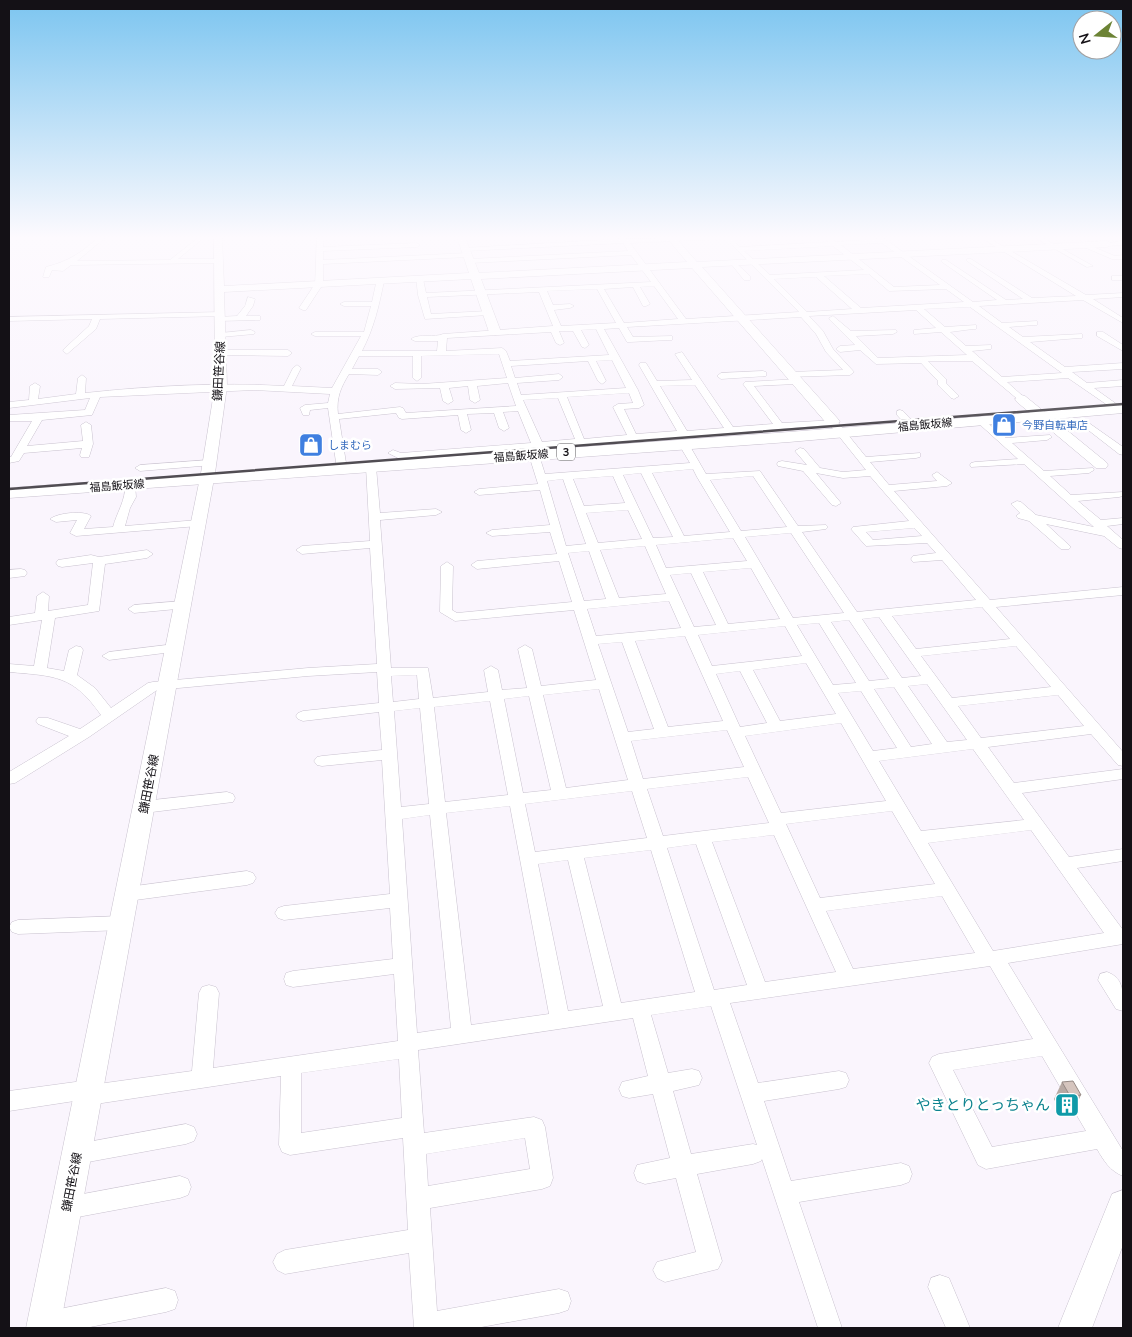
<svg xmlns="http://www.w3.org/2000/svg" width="1132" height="1337" font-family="'Nunito Sans','Noto Sans JP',sans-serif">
<rect width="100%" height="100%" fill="#faf5fd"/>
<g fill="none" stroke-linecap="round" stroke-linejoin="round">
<defs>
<path id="street" d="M99 237H106L77 261 170 260 199 237 201 238V240L178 259H219L222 261 219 263 71 265 63 271 52 270 49 277H43L46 267C70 261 82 252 99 237Z
M317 237H323V247L417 243 420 245 417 247 323 251V260L468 253 471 255 468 257 323 264V284L306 310H303L299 308 315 284Z
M618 237H624L627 239 723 237 720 239 630 243 686 319 799 312 724 237H730L740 247 828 242 831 239 836 242 877 239 875 237H882L973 302 997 300 942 262V260H946L1006 300 1023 299 967 261V259H971L1032 298 1076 296 980 237H987L1086 295 1123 293V297L1093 299 1123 318V323L1083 300 979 306 1002 323 1037 321V325H1034L1009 327 1023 337 1082 334V338H1079L1030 342 1065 367 1123 363V369L1072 372 1087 383 1123 380V386L1094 388 1122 408 1123 411 1119 413 1068 378 1007 382 1026 399 1021 402 972 361H928L946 379V383L959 396 954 399 951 398 938 385V381L921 363 876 364 860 350 840 352 836 349 840 346 855 345 830 320 829 318 833 316 851 331 896 330 897 332 893 334 856 336 878 358 967 355 941 332 914 334V330L936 328 916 310 809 316 823 331 833 349 854 372 850 375 788 377 787 375 791 372 843 370 826 352 816 334 801 317 627 327 633 337 672 336V340H669L630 342H627L619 328 604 329 638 390 644 405 639 408 624 409 636 434 677 431 639 365 640 363H646L657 381 692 380 675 354 682 352 733 427 773 424 743 384 745 382 799 379 800 381 796 384 754 386 782 423 836 420 866 457 920 453V457L916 458 870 462 889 485 937 481 932 475 937 472 952 483 947 486 894 491 990 600 1123 587V595L996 607 1123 752V766L1118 765 1091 734 988 747 1014 783 1123 769V779L1022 793 1069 857 1123 849V861L1077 868 1123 930V944L1008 963 1123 1151V1176C1110 1171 1104 1161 1097 1149L986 1169 978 1165 929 1063 932 1057 939 1054 1033 1039 990 966 730 1003 758 1083 839 1071 846 1073 849 1080 846 1087 839 1089 764 1101 791 1181 901 1163 909 1166 912 1174 909 1182 901 1185 799 1202 842 1328H818L762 1159 761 1161 753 1164 697 1174 722 1261 718 1269 665 1282 657 1278 653 1270 657 1262 696 1252 676 1178 645 1184 637 1181 634 1173 637 1165 670 1158 653 1094 629 1098 622 1096 619 1089 622 1082 648 1076 633 1018 418 1050 424 1133 534 1117 542 1120 545 1127 553 1178 550 1186 542 1189 430 1208 437 1311 559 1289 568 1292 571 1301 568 1310 559 1313 476 1328H414L409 1253 285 1274 277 1270 273 1262 277 1254 285 1250 408 1230 403 1138 290 1155 282 1152 279 1145 281 1076 89 1105 81 1100 9 1111V1091L90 1080 98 1084 192 1071 199 993 202 987 209 985 216 987 219 993 213 1068 398 1041 394 974 293 987 286 985 284 979 286 973 293 971 393 959 390 908 284 920 278 918 275 913 278 908 284 906 390 894 382 760 322 766 317 765 314 761 317 757 322 756 382 750 379 712 303 721 298 719 296 716 298 713 303 711 379 703 377 672 308 676 157 690 89 737 15 783 9 784V772L69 736 38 724 36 721 38 718H48L80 729 101 715C73 675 55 676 9 672V664L34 666 42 620 9 625V617L35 613 37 596 43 592 49 596 48 611 88 605 93 563 62 567 58 566 56 563 58 560 91 555 99 557 147 550 153 554 147 558 105 564 99 611 55 618 47 668 64 671 69 650 76 646 81 647 83 650 77 675 95 688 111 708 148 683 153 682 308 668 377 664 370 548 302 554 296 550 302 546 370 541 366 467 371 464 376 467 380 513 436 509 442 512 436 515 380 520 391 668H428L433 698 488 692 484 670 491 666 498 670 502 690 527 688 518 649 525 645 532 649 541 686 596 680 574 610 455 621 440 612 441 566 447 562 453 566 452 610 457 613 572 602 559 561 477 569 471 565 477 561 557 554 550 532 492 536 486 533 492 530 550 525 540 490 479 495 474 492 479 489 538 484 527 449 400 459 388 453 393 450 401 453 531 443 518 411 503 412 509 428 504 431 499 428 494 413 467 414 471 430 466 433 461 430 458 415 402 419 399 418 396 413 339 419 347 469 342 472 337 469 328 408 310 410 309 415H303L300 408 305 405 328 403 330 394 254 390 100 397 92 415 42 420 27 446 83 441 81 425 86 422 91 425 93 444 89 457H81L80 455 82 448 24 453 19 461 9 463V457H11L32 421H9V415L85 410 90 398 9 408V402L29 400 30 386 35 383 40 386 38 399 76 394 78 378 82 375 86 378 85 393C150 386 218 382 284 386L293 368 297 365 301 368 292 386 332 388 361 336H315L311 334 315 332H364L371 306H344L340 304 344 302H372L377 279 384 281C379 306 374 328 362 351H437L438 341H415L411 339C420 333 434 338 443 334L553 326 539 292 427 297 431 314 488 311 492 313 488 315 425 319 418 295 416 277 423 279 426 293 651 282 631 255 470 263 467 261 470 259 628 251 623 243 465 251 462 249 463 248 620 239ZM882 243 940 285 894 287 841 245ZM833 246 864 270 770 275 744 251ZM869 274 889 291 946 289 964 302 861 308 824 276ZM816 277 852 309 807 312 774 279ZM654 286 678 319 624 323 604 289 633 287 643 306H646L650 304 640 287ZM597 289 616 323 561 326 554 310 570 308 574 306 570 304 553 305 547 291ZM970 307 1062 373 1002 377 972 351 991 349V345L966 346 950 332 973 329H976V325L945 327 924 309ZM596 329 609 355 510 361 506 351 502 348 446 351 447 338 551 332 556 343 560 345 564 343 559 331H573L582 347 585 348 589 345 581 330ZM499 354 507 378 422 384 395 383 390 386 395 389 440 388 443 401 448 404 453 401 449 388 468 386 470 400 475 403 480 400 477 386 508 383 516 406 406 413 403 408 400 407 338 414C336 398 341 387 349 374L378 375 382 372 378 369H352L359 356H413V378L417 381 421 378V356ZM612 360 626 388 521 395 517 383 559 380 563 377 559 374 515 378 511 366 588 361 598 381 602 384 606 381 596 361ZM695 385 724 428 687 431 660 386ZM629 393 633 403 618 404 613 407 627 435 584 439 567 397ZM558 398 575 439 542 442 523 400ZM830 425 866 470 843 472 820 468 804 449 800 448 795 451 807 465 782 461 778 462 777 464 778 466 803 471 832 505 836 506 841 503 816 473 843 478 870 476 909 521 853 527 851 529 866 546 927 543 936 553 913 556 911 559 913 562 942 560 976 600 857 612 802 532 826 529 828 527 826 525 798 526 760 471 706 474 687 441H679L678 443 690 463 545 474 537 449ZM693 469 697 477 730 532 684 536 652 473ZM641 473 673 537 653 538 623 475ZM613 476 625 503 584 506 573 479ZM753 476 787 527 741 531 710 480ZM563 479 586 544 566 546 547 481ZM628 510 642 539 598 543 586 513ZM914 528 922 536 873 540 866 532ZM791 533 844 613 793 618 745 537ZM733 538 747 561 666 568 656 545ZM645 546 666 594 619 598 600 550ZM589 551 606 599 584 601 568 553ZM751 568 780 619 728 624 703 572ZM691 573 716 625 694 627 670 575ZM669 601 681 628 596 636 587 609ZM982 607 1010 639 916 649 892 616ZM879 617 921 676 902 678 862 619ZM849 620 889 679 869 681 831 622ZM819 623 856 683 833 685 797 625ZM785 626 802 656 712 666 698 635ZM685 636 723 721 668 727 635 641ZM622 642 654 729 628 732 598 644ZM1016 646 1051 687 952 698 921 656ZM806 663 836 714 780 721 753 670ZM740 671 767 723 740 727 716 674ZM417 675 419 699 393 702 391 676ZM927 684 967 740 947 742 908 686ZM894 687 932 744 911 747 874 689ZM599 689 628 780 566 788 543 695ZM861 691 897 748 873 751 838 693ZM1058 695 1084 726 981 738 958 706ZM529 696 551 790 523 793 504 699ZM490 701 508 795 445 802 434 707ZM420 708 429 804 401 807 394 711ZM841 723 886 801 781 813 745 736ZM727 730 744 767 643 779 631 741ZM973 749 1024 820 921 831 879 761ZM748 777 769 823 663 836 647 789ZM632 791 647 838 535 852 525 804ZM510 806 549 1014 471 1025 446 813ZM892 811 935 884 820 898 786 824ZM430 815 451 1028 417 1033 402 819ZM1031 830 1104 933 993 951 928 843ZM774 835 836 972 765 982 712 842ZM696 844 747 985 714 990 667 848ZM651 850 695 992 621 1003 584 858ZM568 860 603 1006 568 1011 538 864ZM942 896 975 953 853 969 826 911ZM711 1006 757 1145 753 1144 691 1154 673 1091 699 1085 702 1078 699 1071 692 1069 668 1073 651 1015ZM1042 1056 1086 1131 992 1147 953 1070ZM399 1059 402 1118 301 1133V1073ZM525 1138 530 1169 428 1186 426 1154Z
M1034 237H1041L1093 266 1087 267Z
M1123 241V245L1107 246 1104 244Z
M1086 244 1115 256 1123 255V259H1112L1084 247 1083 246Z
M732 263H736L750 276V280H744L732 265Z
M1112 276H1123V280H1112Z
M248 297 255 299 253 306 246 316H260V320L218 321V317L237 316 245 306Z
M221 312H224V316L100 319 96 329 67 354 63 351 64 349 89 326 92 319 9 321V317Z
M251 330 255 332 254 334 221 337 217 335 221 333Z
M1097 332H1103L1123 345V351L1097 336Z
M221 350H288L292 353 288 356 218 355V351Z
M763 371 766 372V376L721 379 717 376 721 373Z
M900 410 903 411 915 424V428H909L897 415V411Z
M980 417 1006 438 1050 435 1052 437 1047 440 1012 443 1044 471 1093 468 1094 470 1089 473 1050 476 1071 495 1123 492V496L1119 497 1078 501 1101 520 1123 518V524L1107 526 1123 540V549L1119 548 1104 536 1046 524 1071 547 1069 549H1061L1029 521 1018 518 1016 516 1020 513 1011 504 1017 501 1021 502 1036 515 1094 527 1024 464 971 467 970 465 971 463 975 462 1018 459 977 422V418Z
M1086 421 1123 447V455L1119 454 1083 426 1081 424Z
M209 460 214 463 213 465 140 471 135 468 140 465Z
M130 482 135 485 136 497 130 508 125 526 198 520 204 523 198 526 76 536 70 533 77 520 56 522 50 519C57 513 84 510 91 516L84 529 113 527C117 512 126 500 125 485Z
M21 569 25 570 27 573 25 576 9 578V570Z
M183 601 189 605 187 608 134 613 128 609 134 605Z
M175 644 180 645 182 648 180 651 109 660 102 656 109 652Z
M227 792 233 794 235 798 233 802 144 813 138 811 136 807 138 803 144 801Z
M247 871 253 873 256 878 253 883 247 885 128 901 122 899 119 894 122 889 128 887Z
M122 916 128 918 131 923 128 928 122 930 18 934 12 932 9 927 12 922 18 920Z
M1107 972C1125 978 1123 995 1123 1011L1116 1009 1098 980 1100 974Z
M186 1124 194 1127 197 1134 194 1141 186 1144 77 1164 69 1161 66 1154 69 1147 77 1144Z
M180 1176 188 1179 191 1187 188 1195 180 1198 67 1219 59 1216 56 1208 59 1200 67 1197Z
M940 1275 949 1278 970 1328H946L928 1287 931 1278Z
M166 1288 175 1291 178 1300 175 1309 166 1312 85 1328H33L32 1324 35 1315 44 1312Z"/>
<path id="secondary" d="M214 237H222L224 286 469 273 457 237H465L479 273 687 262 666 237H675L697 262 1107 241 1112 244 1107 247 702 267 838 419 840 422 833 426 828 425 692 268 481 279 501 332 495 335 489 332 471 279 224 292 227 386 215 473 60 1328H26L201 473 215 386Z
M1021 395 1025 396 1106 462 1108 465 1106 468H1096L1017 402 1015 399Z
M1123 1190V1245L1092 1328H1058L1112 1194Z"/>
<path id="primary" d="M1123 405V413L789 442 9 498V488L789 432Z"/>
</defs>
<!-- street casing -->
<use href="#street" stroke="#c9c2cf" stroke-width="1"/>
<!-- secondary casing -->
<use href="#secondary" stroke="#c9c2cf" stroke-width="1"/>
<!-- primary casing -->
<use href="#primary" stroke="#c9c2cf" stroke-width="1"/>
<!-- street -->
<use href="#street" fill="#fff" fill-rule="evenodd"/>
<!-- secondary -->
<use href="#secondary" fill="#fff" fill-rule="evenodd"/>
<!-- primary -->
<use href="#primary" fill="#fff" fill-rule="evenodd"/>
<!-- rail -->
<path stroke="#514d53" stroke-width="2.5" d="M9 489 1123 404"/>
</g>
<!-- wall -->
<path fill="#b7a9a3" d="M1062 1082 1081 1095 1073 1112 1061 1113 1054 1099Z"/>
<!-- building -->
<path fill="#d5c5be" stroke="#958a85" d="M1073 1081 1081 1095 1070 1096 1062 1082Z"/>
<!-- sky -->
<linearGradient id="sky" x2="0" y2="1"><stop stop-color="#7cc5f0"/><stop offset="0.56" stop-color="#fdfafe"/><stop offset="1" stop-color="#fdfafe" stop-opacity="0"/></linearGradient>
<rect width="1132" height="424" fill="url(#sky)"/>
<!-- icons -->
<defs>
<symbol id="shop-square" viewBox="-11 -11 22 22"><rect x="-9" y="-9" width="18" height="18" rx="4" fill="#3f7fe0" stroke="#fff"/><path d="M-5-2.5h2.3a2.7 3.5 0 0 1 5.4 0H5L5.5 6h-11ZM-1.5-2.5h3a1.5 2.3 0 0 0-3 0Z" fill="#fff"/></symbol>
<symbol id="building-square" viewBox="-11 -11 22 22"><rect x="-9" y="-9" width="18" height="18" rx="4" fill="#0f9aa8" stroke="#fff"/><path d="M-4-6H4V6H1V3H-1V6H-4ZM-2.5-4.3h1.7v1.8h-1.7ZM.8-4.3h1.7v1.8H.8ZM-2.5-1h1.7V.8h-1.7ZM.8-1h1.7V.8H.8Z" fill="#fff"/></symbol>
</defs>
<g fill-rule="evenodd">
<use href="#shop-square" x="990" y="411" width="28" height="28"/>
<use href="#shop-square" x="297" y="431" width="28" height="28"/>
<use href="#building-square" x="1053" y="1091" width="28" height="28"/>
</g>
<g text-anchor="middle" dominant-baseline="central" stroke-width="5" stroke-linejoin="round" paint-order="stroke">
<!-- far-street labels -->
<g font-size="11" fill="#141116" stroke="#fff">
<text transform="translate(925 425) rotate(-5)">福島飯坂線</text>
<text transform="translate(521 456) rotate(-4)">福島飯坂線</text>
<text transform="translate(117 486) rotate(-4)">福島飯坂線</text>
</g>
<!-- far-shop labels -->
<g font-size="11" fill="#366cbe" stroke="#fff" text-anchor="start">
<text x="1022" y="425">今野自転車店</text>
<text x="328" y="445">しまむら</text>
</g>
<!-- shield labels -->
<rect fill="#fff" stroke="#5a585c" stroke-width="1" x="557" y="443.5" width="18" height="17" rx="4"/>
<g font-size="11" font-weight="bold" fill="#141116">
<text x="566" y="452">3</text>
</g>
<!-- street labels -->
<g font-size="12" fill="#141116" stroke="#fff">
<text transform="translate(219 371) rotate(-87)">鎌田笹谷線</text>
<text transform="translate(149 784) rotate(-79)">鎌田笹谷線</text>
<text transform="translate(72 1182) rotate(-79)">鎌田笹谷線</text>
</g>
<!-- near-culture labels -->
<g font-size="15" fill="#0d838f" stroke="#fff" text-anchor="end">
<text x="1050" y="1105">やきとりとっちゃん</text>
</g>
</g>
<!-- border -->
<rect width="1132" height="1337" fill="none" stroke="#141116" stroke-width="20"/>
<!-- north arrow -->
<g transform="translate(1097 35) rotate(253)"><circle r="24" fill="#ffffff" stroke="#a1a0a2"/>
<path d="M0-4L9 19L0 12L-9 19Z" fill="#6c8335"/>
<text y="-8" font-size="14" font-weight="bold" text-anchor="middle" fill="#141116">N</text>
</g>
</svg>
